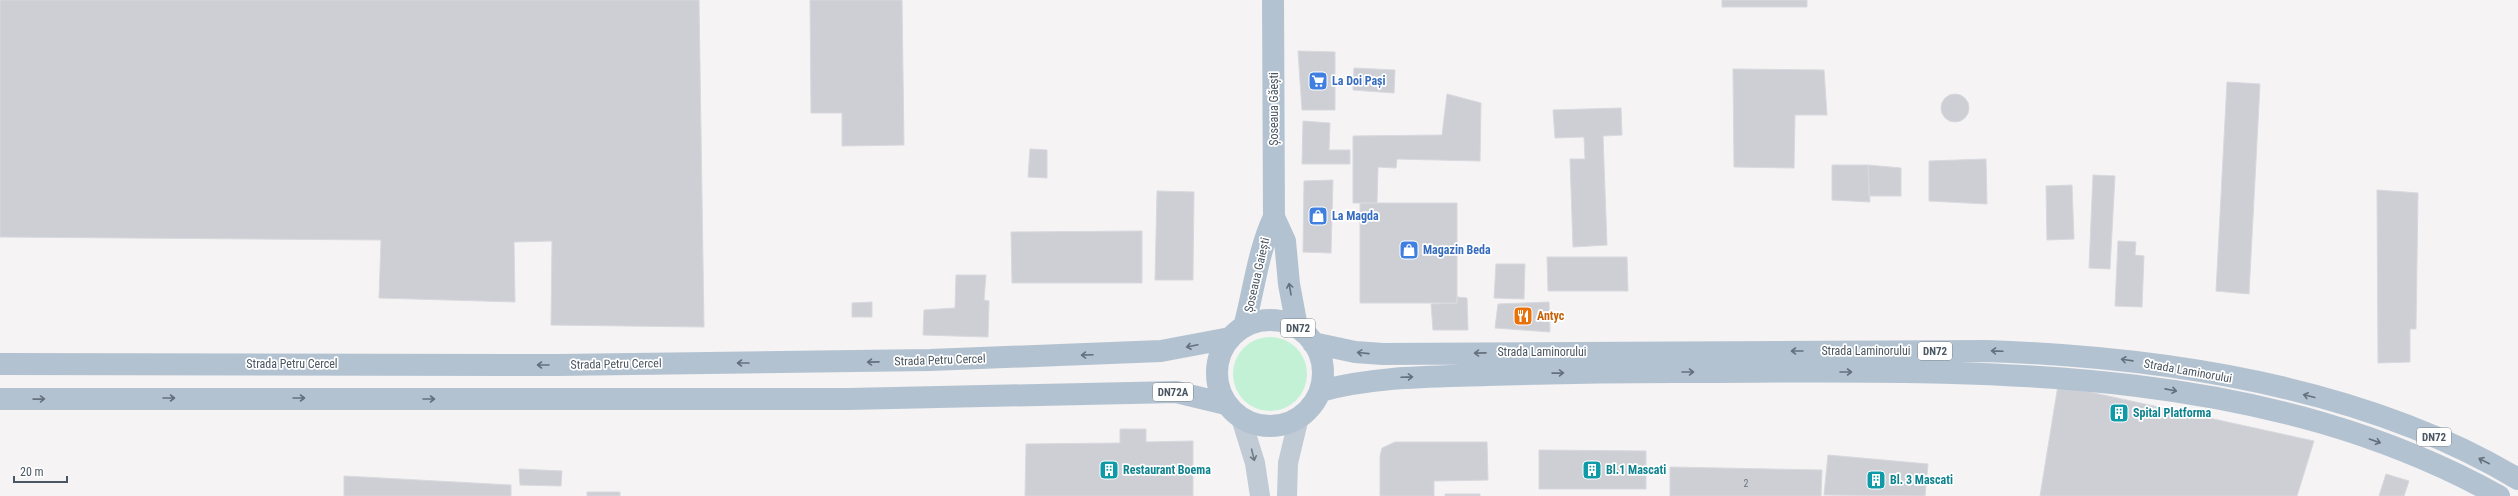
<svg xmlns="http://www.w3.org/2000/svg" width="2518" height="496" font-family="'Roboto Condensed',sans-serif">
<rect width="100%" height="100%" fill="#f5f3f3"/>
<!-- green -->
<path fill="#c3f1d5" d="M1233 374a37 37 0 1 1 74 0a37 37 0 1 1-74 0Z"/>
<!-- building -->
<path fill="#cdcfd5" stroke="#d7d9de" d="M0 0H699L704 327 551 325 552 241 514 242 515 302 379 298 381 240 0 237Z
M810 0H902L904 145 842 146V113H811Z
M1722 0H1807V7H1722Z
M1298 51 1335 52V110H1302Z
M1354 68 1395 70 1394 93 1353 90Z
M1733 69 1824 70 1827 115H1795L1794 168 1734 167Z
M2227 82 2260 84 2249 294 2216 291Z
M1447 94 1481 103 1480 161 1397 159 1396 168 1378 167 1377 203H1353V136L1442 135Z
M1941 108a14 14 0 1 1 28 0a14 14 0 1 1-28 0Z
M1621 108 1622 135 1603 136 1607 245 1573 247 1570 159H1585L1584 137 1555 138 1553 110Z
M1303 121 1330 123 1329 150H1350V164H1302Z
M1030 149 1047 150V178L1028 177Z
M1986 159 1987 204 1929 201V161Z
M1832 165H1868L1870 202 1832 200Z
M1868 165 1901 168V196H1869Z
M2093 175 2115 176 2110 269 2089 268Z
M1333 180 1331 253 1303 252 1304 181Z
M2072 185 2074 239 2047 240 2046 186Z
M2377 190 2418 193 2416 329H2410V362L2378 363Z
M1157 191 1194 192 1193 280H1155Z
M1360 203H1457V303H1360Z
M1142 231V283H1012L1011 232Z
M2118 241 2136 242 2135 255 2144 256 2142 307 2115 306Z
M1547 257H1627L1628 291H1548Z
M1496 264H1525L1524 299 1494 298Z
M956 275H986L984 300 989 301 988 337 923 335 924 310 955 308Z
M1457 297 1467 298 1468 330H1433L1431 304 1457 303Z
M872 302V317H852V303Z
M1549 302 1550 332 1495 328 1498 304Z
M2058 385 2314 441 2297 496H2040Z
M1120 429H1146V442L1193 441V496H1025L1026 444 1120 443Z
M1395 442H1487L1488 480 1434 481V496H1380V456L1382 448Z
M1539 450 1646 451V489H1539Z
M1828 455 1928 464 1925 496 1824 495Z
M1670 467 1822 470 1821 496H1670Z
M519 469 562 471 561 486 520 485Z
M2386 474 2409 481 2404 496H2379Z
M344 476 511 485V496H344Z
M587 492H620V496H587Z
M1445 494H1480V496H1445Z"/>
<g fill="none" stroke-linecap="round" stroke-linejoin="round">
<!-- secondary -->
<path stroke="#c1cbd6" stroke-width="20" d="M1241 418 1255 463 1260 496
M1287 496 1288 463 1299 417"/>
<!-- primary -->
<path stroke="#b3c2d1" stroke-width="22" d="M1273 0 1274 217 1285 241 1289 284 1297 327
M1217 373a53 53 0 1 1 106 0a53 53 0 1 1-106 0Z
M1244 327C1254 290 1258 251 1274 217
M1313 343 1355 352 1383 354 1987 351C2163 357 2365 387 2518 479
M0 364 558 365 930 360 1161 351 1230 338
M1320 391C1377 376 1429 377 1487 375 1550 373 1612 372 1674 372 1953 372 2247 356 2499 496
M0 399H848L1176 392 1226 404"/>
</g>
<!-- one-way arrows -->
<defs><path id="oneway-shaft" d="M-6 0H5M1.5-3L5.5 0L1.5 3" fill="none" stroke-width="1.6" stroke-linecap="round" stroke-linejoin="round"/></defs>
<g stroke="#64717d">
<use href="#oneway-shaft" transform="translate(1290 289) rotate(-100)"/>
<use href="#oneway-shaft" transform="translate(1192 346) rotate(168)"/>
<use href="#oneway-shaft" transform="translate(1797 351) rotate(180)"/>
<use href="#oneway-shaft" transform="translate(1997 351) rotate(-178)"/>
<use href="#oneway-shaft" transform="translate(1363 353) rotate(-174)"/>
<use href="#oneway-shaft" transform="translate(1480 353) rotate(179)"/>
<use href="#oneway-shaft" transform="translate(1087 355) rotate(178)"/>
<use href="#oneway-shaft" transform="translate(2127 360) rotate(-172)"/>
<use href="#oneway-shaft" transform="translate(873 362) rotate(179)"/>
<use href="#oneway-shaft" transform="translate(743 363) rotate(-180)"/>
<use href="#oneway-shaft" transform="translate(543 365) rotate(180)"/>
<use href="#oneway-shaft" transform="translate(1688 372)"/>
<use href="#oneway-shaft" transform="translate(1846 372)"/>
<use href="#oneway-shaft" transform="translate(1558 373) rotate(-1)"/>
<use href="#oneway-shaft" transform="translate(1407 377) rotate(-2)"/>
<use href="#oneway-shaft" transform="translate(2171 390) rotate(11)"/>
<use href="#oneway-shaft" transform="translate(2309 396) rotate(-166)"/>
<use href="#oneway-shaft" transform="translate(169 398)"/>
<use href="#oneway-shaft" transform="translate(299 398)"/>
<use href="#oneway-shaft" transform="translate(39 399) rotate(-1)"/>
<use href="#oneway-shaft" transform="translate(429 399)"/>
<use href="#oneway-shaft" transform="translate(2375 441) rotate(19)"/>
<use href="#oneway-shaft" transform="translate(2484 461) rotate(-153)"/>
</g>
<use stroke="#6e7984" href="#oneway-shaft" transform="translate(1253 455) rotate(76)"/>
<!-- icons -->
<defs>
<symbol id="supermarket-square" viewBox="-11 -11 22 22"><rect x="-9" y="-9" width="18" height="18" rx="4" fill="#3f7fe0" stroke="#fff"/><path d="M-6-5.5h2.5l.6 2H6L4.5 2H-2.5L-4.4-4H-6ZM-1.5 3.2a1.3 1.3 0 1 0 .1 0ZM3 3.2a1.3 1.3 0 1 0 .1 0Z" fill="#fff"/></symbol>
<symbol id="shop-square" viewBox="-11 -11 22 22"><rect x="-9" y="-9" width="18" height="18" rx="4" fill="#3f7fe0" stroke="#fff"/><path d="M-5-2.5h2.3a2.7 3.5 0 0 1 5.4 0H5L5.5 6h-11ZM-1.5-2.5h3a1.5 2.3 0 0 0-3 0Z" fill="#fff"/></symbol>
<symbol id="restaurant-square" viewBox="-11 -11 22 22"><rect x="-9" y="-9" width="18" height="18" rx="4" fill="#e8710a" stroke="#fff"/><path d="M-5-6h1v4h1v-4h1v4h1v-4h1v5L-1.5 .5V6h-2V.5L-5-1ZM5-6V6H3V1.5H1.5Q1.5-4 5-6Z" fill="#fff"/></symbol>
<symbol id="building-square" viewBox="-11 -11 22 22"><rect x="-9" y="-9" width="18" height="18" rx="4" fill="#0f9aa8" stroke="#fff"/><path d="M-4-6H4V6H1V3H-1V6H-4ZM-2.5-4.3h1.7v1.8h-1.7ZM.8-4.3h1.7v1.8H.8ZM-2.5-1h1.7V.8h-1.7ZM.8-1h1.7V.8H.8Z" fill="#fff"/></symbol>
</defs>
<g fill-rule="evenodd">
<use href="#supermarket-square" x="1307" y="70" width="22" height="22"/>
<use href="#shop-square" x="1307" y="205" width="22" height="22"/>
<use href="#shop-square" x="1398" y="239" width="22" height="22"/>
<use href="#restaurant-square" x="1512" y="305" width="22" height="22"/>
<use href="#building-square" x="2108" y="402" width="22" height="22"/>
<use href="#building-square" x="1098" y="459" width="22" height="22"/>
<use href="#building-square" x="1581" y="459" width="22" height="22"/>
<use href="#building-square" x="1865" y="469" width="22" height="22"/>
</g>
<g text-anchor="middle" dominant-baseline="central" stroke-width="3.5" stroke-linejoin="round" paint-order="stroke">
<!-- number labels -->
<g font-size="10" fill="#6b747e">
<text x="1746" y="483">2</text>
</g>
<!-- shield labels -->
<g fill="#fff" stroke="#808990" stroke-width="1">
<rect x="1281" y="319" width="34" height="18" rx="3"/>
<rect x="1918" y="342" width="34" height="18" rx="3"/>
<rect x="1153" y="383" width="40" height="18" rx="3"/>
<rect x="2417" y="428" width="34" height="18" rx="3"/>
</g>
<g font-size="11" font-weight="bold" fill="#4a5661">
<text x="1298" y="328">DN72</text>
<text x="1935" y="351">DN72</text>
<text x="1173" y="392">DN72A</text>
<text x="2434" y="437">DN72</text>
</g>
<!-- shop labels -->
<g font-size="12" font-weight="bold" fill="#366cbe" stroke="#fff" text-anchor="start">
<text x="1332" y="81">La Doi Pași</text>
<text x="1332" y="216">La Magda</text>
<text x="1423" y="250">Magazin Beda</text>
</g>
<!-- street labels -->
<g font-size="12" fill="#4a5661" stroke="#fff">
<text transform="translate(1274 109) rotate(-90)">Șoseaua Găești</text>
<text transform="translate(1257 275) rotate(-77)">Șoseaua Gaiești</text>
<text x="1866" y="351">Strada Laminorului</text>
<text x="1542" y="352">Strada Laminorului</text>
<text transform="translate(940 360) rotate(-2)">Strada Petru Cercel</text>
<text x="292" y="364">Strada Petru Cercel</text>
<text transform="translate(616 364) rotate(-1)">Strada Petru Cercel</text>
<text transform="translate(2188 371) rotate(10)">Strada Laminorului</text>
</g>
<!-- food labels -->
<g font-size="12" font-weight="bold" fill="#c56008" stroke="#fff" text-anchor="start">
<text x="1537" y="316">Antyc</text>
</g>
<!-- culture labels -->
<g font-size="12" font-weight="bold" fill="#0d838f" stroke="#fff" text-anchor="start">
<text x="2133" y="413">Spital Platforma</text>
<text x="1123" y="470">Restaurant Boema</text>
<text x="1606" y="470">Bl.1 Mascati</text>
<text x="1890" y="480">Bl. 3 Mascati</text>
</g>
</g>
<!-- scale -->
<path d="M14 476v6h53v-6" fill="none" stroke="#4a5661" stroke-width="2"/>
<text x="20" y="476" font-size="12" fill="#4a5661" stroke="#ffffff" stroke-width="3" paint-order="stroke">20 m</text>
</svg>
